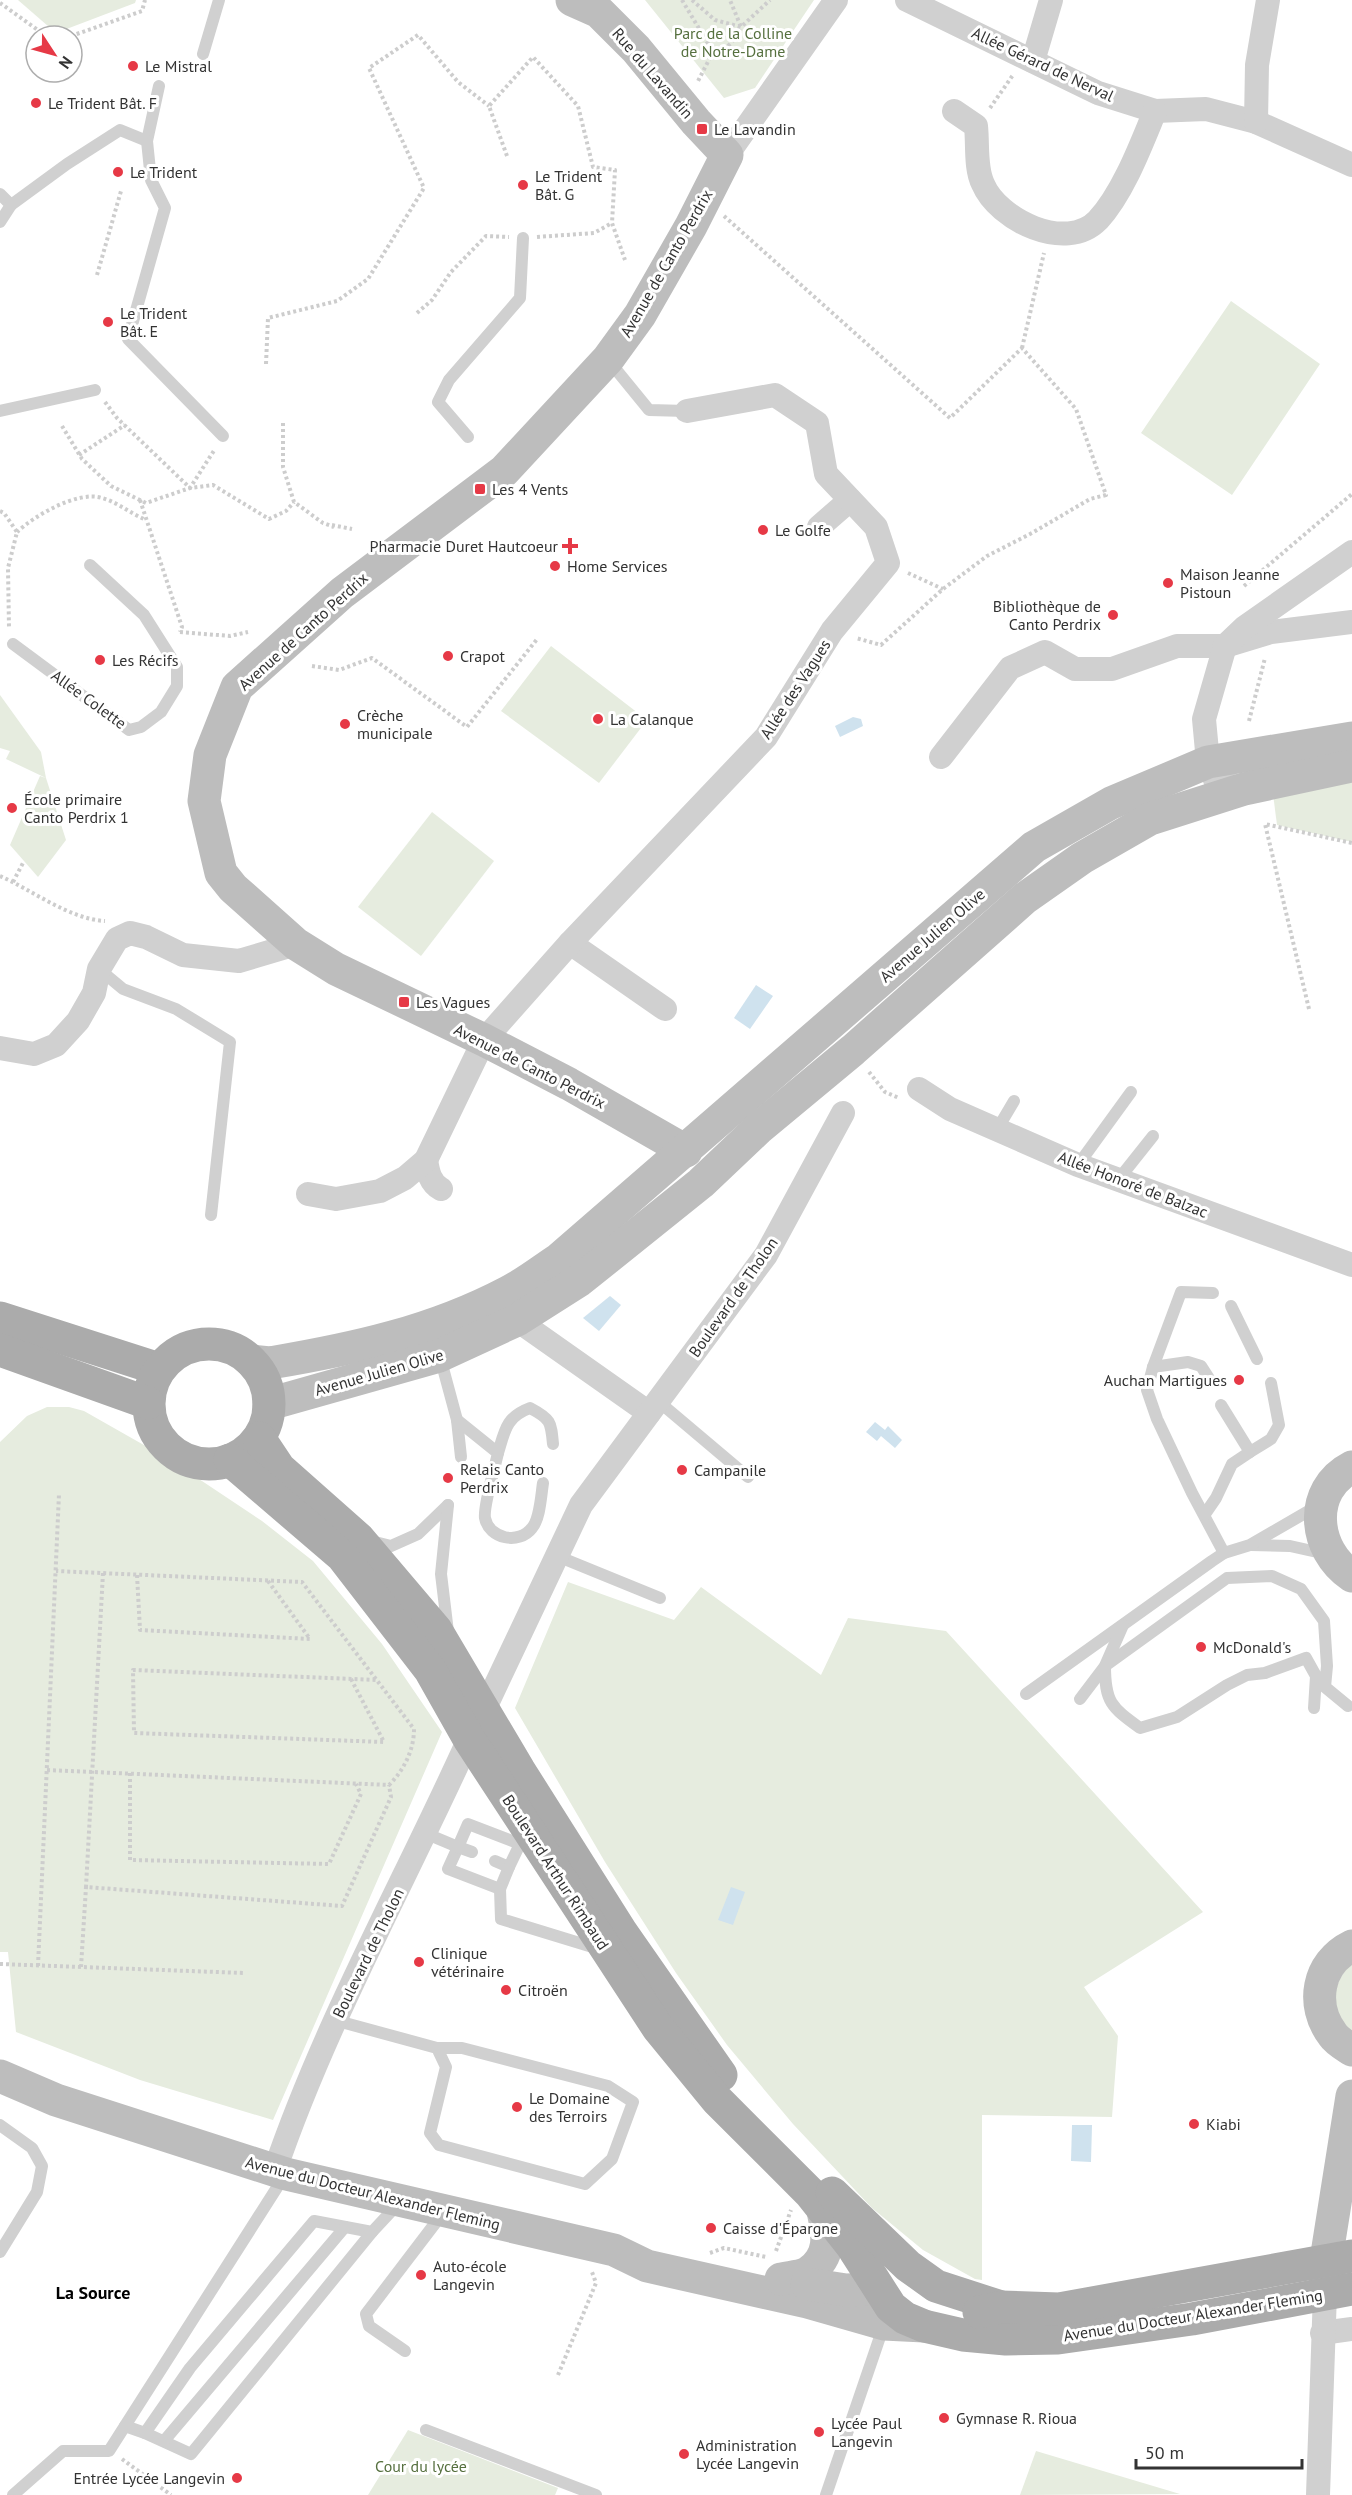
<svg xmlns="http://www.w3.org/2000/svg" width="1352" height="2495" viewBox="0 0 1352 2495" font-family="'PT Sans',sans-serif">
	<rect width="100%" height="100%" fill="#fff"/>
	<g fill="#e6ecdf">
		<path d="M18,0h118l-1,3 -79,30z"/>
		<path d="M645,0h169l-59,88 -31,10z"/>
		<path d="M1231,301l89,63 -88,131 -91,-62z"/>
		<path d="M551,646l96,74 -48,63 -98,-72z"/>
		<path d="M0,695l41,57 5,26 20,62 -28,37 -28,-32 30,-69 6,2 -40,-19 4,-8 -10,-3z"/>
		<path d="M1352,775v67l-75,-17 -4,-31z"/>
		<path d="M432,812l62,49 -73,95 -63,-49z"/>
		<path d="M47,1407h22l15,4 88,50 90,60 51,40 69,83 60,88 -169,388 -133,-40 -124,-48 -8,-80h-8v-510l27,-26z"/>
		<path d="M568,1582l106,38 27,-33 120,88 27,-57 98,13 257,281 -119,75 34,49 -6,81 -130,-2v165l-7,-1 -52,-29 -51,-42 -79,-84 -66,-79 -51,-72 -71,-111 -90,-154z"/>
		<path d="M1352,1963v69c-23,-20 -22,-48 0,-69z"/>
		<path d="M408,2430l150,58 -3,7h-187z"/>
		<path d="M1036,2451l144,43 -160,1z"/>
	</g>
	<g fill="#cfe2ee">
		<path d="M853,717l8,2 2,7 -23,11 -5,-11z"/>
		<path d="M756,985l17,11 -23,33 -16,-11z"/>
		<path d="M610,1296l11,9 -22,26 -16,-13z"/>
		<path d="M875,1422l10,8 3,-4 14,14 -7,8 -14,-12 -4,5 -11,-9z"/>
		<path d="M731,1887l14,5 -12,33 -15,-5z"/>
		<path d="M1072,2125h20l-1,37 -20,-1z"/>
	</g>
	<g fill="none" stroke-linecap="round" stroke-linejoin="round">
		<g stroke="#cdcdcd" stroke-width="4" stroke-dasharray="3 3" stroke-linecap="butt">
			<path d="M682,0l31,52 -16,31"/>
			<path d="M692,0l23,20 26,7 29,-27"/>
			<path d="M0,3l46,33"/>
			<path d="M71,36l71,-25 3,-11"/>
			<path d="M713,52l8,1 11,-11 9,-15 -11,-27"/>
			<path d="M990,108l23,-33"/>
			<path d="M507,156l-18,-50 44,-49 45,49 15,61 22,3 -3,53 13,37"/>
			<path d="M724,216l226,202 72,-70 54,61 30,86 -16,4 -58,34 -45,23 -44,33 -62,56 -25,-7"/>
			<path d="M537,237l57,-4 18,-10"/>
			<path d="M97,275l24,-84"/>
			<path d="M417,313l15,-13 19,-28 35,-36 23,1"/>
			<path d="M1022,348l22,-95"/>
			<path d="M266,364l2,-46 69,-17 31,-22 56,-91 -55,-120 49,-33 40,47 31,24"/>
			<path d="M105,402l12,16 73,70 25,-39"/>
			<path d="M283,423v44l11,35 29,21 11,4"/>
			<path d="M62,426l20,33 29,27 35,17 44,-15 23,-3 56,34 17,-8 8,-9"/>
			<path d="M79,455l46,-30"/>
			<path d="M140,500l42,127 -2,5"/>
			<path d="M0,511l4,2 13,19 -9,36 1,60"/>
			<path d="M332,525l20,4"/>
			<path d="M17,532c17,-16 61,-42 85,-34 15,4 28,15 42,21"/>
			<path d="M908,573l35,16"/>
			<path d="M1244,586l108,-92"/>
			<path d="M180,632l50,4 18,-4"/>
			<path d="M312,666l27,4 33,-12 95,69 71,-89"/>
			<path d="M1249,721l16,-63"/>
			<path d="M0,876c32,14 69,43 105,45"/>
			<path d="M13,882l11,-21"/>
			<path d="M1309,1009l-44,-185 87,19"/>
			<path d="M869,1072l16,20 14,6"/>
			<path d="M103,1573l-17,314 256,19 49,-109 -2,-12"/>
			<path d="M137,1575l3,55 170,9 -42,-58"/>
			<path d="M351,1679l33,63 -250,-9 -1,-63 244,10"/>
			<path d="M47,1770l342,15c15,-15 25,-35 25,-56l-112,-147 -246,-11"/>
			<path d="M130,1773v87l199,4 32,-70 -5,-10"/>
			<path d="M0,1964l244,9"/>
			<path d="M38,1966l21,-472"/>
			<path d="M81,1967l5,-80"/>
			<path d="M776,2251l15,-41"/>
			<path d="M710,2253l14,-5 42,9"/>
			<path d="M558,2375l38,-92 -4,-11"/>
			<path d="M122,2459l49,36"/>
		</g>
		<g stroke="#d0d0d0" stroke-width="12">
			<path d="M203,54l16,-54"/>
			<path d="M159,86l-12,55 4,39 14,28 -37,131 95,97"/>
			<path d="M0,194l11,11 -11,17"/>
			<path d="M11,205l56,-41 53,-34 27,11"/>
			<path d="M609,361l40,49 38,1"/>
			<path d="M0,411l95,-21"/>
			<path d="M468,437l-30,-35 11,-22 71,-82 3,-60"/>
			<path d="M13,644l116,86 12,-3 20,-15 16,-26v-19l-33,-52 -54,-50"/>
			<path d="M99,969l24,20 53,20 54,33 -19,173"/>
			<path d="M998,1128l16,-27"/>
			<path d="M1078,1165l53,-73"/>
			<path d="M1118,1180l35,-44"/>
			<path d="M1231,1306l26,53"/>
			<path d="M440,1357l17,63 4,37"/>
			<path d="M1153,1367l28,-75 32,1"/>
			<path d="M1210,1380l-9,-14 -13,-4 -35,5 -6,23 10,29 35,74 32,60"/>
			<path d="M658,1401l90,76"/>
			<path d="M457,1420l41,33c-3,14 -15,54 -13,65 4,21 34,27 47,10 8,-9 9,-32 11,-45"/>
			<path d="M1250,1452l21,-13 8,-14 -8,-42"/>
			<path d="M498,1453c7,-23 8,-36 32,-45 21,11 21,14 23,36"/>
			<path d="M1205,1514l11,-16 16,-34 18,-12 -29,-47"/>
			<path d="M371,1541l20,5 27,-12 30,-29"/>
			<path d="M1251,1545l39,1 36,8"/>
			<path d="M557,1556l103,42"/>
			<path d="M448,1632l-7,-58 7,-69"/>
			<path d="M1026,1694l186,-133 12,-8 26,-8 69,-40"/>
			<path d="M1080,1699l25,-33 18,-41"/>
			<path d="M1314,1708l2,-32 -10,-18 -41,15 -18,2 -20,10 -50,32 -37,11c-29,-21 -35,-26 -35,-62l122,-88 45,-2 29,13 23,32 3,45 -2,21 23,19"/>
			<path d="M427,1834l31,13 -10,22 52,20 9,-22 -14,-6"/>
			<path d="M472,1852l-14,-5 10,-23 52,20 -11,23"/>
			<path d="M500,1889l1,30 98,30"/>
			<path d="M334,2020l103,28 9,19 -16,66 9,12 146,39 27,-25 21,-57 -25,-16 -146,-38h-25"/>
			<path d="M0,2125l32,23 10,18 -5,26 -37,60"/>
			<path d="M405,2351l-36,-25 -3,-12 77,-101"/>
			<path d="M125,2426l20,7 45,-65 124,-147 58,11 27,-29"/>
			<path d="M426,2430l170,65"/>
			<path d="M145,2433l46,21 181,-222"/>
			<path d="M164,2441l181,-214"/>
			<path d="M13,2495l50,-44h46l176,-276"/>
			<path d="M826,2495l58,-170"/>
		</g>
		<g stroke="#d0d0d0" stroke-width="24">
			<path d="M907,0l191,93 57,18 51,-2 50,13 96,43"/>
			<path d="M1033,61l18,-61"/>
			<path d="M954,111l22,15c2,18 -1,42 7,58 15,36 83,69 115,36 25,-27 43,-75 57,-109"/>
			<path d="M1256,122l1,-57 11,-65"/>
			<path d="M727,155l109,-155"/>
			<path d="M819,527l31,-27"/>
			<path d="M941,757l69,-89 35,-16 30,17h37l65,-23h48l46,-14 81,-10"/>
			<path d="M1244,789l-28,-7 -8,-20 -4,-43 21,-73 20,-19 107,-75"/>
			<path d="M570,943l95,66"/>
			<path d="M0,1048l34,6 22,-9 22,-24 16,-28 5,-24 18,-30 13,-6 16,4 37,18 56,6 57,-17"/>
			<path d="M919,1089l31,20 128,56 274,100"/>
			<path d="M426,1160c2,12 4,23 15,29"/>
			<path d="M308,1194l28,5 44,-8 25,-13 21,-18 58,-120 86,-97 196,-206 66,-106 56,-68 -12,-36 -50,-53 -9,-51 -42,-28 -88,16"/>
			<path d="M517,1320l132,93"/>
			<path d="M484,1710l97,-205 185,-250 77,-142"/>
			<path d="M275,2170c51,-149 129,-287 194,-431"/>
			<path d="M1322,2333l30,-4"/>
			<path d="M1318,2495l7,-202"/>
		</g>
		<g stroke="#bdbdbd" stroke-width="33">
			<path d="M572,0l27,12 37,37 60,73 31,33 -36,71 -51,89 -32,44 -104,112 -162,122 -105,94 -27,68 -6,46 17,72 12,15 63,56 40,25 148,71 85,44 117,67"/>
			<path d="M251,1361l19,2c83,-14 162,-31 238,-71 18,-9 34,-22 51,-33l475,-412 77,-44 97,-41 144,-24"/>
			<path d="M269,1404l170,-48 78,-36 63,-40 121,-97 58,-55 94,-78 172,-152 57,-40 68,-39 94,-30 108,-23"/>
			<path d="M1352,1467c-45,23 -39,83 0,109"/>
			<path d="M1352,1946c-35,17 -42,59 -19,89 4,6 13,11 19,15"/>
			<path d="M0,2076l56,24 230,74 328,76 33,16 160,36 77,22 40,2"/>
			<path d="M781,2279c8,-2 21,-2 28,-7 23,-16 19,-38 14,-61"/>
			<path d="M807,2284l39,6 32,-1"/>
			<path d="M1325,2287l1,-27 26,-164"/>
		</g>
		<g stroke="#ababab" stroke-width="33">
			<path d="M0,1318l159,51"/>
			<circle cx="209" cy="1404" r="60"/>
			<path d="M0,1350l148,53"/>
			<path d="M259,1438l20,30 79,70 78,92 83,140 103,163 99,142"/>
			<path d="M230,1460l112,96 88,114 39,69 189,289 59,72 93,93 42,53 39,61 14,11 19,8 39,9 43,4 52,-1 134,-19 160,-30"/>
			<path d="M832,2193l76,73 28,20 65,21"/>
			<path d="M979,2312l22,-5 58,2 293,-53"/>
		</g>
	</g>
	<g fill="#e63946" stroke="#fff" stroke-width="2">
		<circle cx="133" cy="66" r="6"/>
		<circle cx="36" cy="103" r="6"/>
		<rect x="696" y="123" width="12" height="12" rx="3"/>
		<circle cx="118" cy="172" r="6"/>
		<circle cx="523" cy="185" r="6"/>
		<circle cx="108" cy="322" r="6"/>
		<rect x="474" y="483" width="12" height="12" rx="3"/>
		<circle cx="763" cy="530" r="6"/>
		<path d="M567 537h6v6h6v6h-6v6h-6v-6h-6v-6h6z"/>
		<circle cx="555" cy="566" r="6"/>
		<circle cx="1168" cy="583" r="6"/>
		<circle cx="1113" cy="615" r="6"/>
		<circle cx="448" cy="656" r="6"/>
		<circle cx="100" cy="660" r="6"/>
		<circle cx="598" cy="719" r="6"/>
		<circle cx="345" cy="724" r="6"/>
		<circle cx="12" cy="808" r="6"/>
		<rect x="398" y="996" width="12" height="12" rx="3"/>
		<circle cx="1239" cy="1380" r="6"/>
		<circle cx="682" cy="1470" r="6"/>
		<circle cx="448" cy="1478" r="6"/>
		<circle cx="1201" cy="1647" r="6"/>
		<circle cx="419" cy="1962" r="6"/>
		<circle cx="506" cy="1990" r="6"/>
		<circle cx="517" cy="2107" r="6"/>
		<circle cx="1194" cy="2124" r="6"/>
		<circle cx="711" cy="2228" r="6"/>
		<circle cx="421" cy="2275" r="6"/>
		<circle cx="944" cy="2418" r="6"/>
		<circle cx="819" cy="2432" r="6"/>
		<circle cx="684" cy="2454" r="6"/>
		<circle cx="237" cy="2478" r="6"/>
	</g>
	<g text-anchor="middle" stroke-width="6" stroke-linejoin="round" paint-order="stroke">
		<g font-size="16" fill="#56703f" stroke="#fff">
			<text x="733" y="39">Parc de la Colline<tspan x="733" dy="18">de Notre-Dame</tspan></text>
			<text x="421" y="2472">Cour du lycée</text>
		</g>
		<g font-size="16" fill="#333" stroke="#fff">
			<text transform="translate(1043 64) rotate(25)" y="6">Allée Gérard de Nerval</text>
			<text transform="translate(653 73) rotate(49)" y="6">Rue du Lavandin</text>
			<text transform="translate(666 263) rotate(-60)" y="6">Avenue de Canto Perdrix</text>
			<text transform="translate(303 631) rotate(-42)" y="6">Avenue de Canto Perdrix</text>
			<text transform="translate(795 689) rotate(-57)" y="6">Allée des Vagues</text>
			<text transform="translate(89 699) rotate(36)" y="6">Allée Colette</text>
			<text transform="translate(932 935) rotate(-41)" y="6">Avenue Julien Olive</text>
			<text transform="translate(530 1066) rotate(27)" y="6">Avenue de Canto Perdrix</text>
			<text transform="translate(1133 1184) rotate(21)" y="6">Allée Honoré de Balzac</text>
			<text transform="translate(733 1297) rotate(-55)" y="6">Boulevard de Tholon</text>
			<text transform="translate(379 1372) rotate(-16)" y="6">Avenue Julien Olive</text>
			<text transform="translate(556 1872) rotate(57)" y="6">Boulevard Arthur Rimbaud</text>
			<text transform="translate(368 1953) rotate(-64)" y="6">Boulevard de Tholon</text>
			<text transform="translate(373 2193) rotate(14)" y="6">Avenue du Docteur Alexander Fleming</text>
			<text transform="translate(1193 2315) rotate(-9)" y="6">Avenue du Docteur Alexander Fleming</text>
		</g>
		<g font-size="16" fill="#333" stroke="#fff" text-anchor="start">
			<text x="145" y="72">Le Mistral</text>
			<text x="48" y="109">Le Trident Bât. F</text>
			<text x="714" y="135">Le Lavandin</text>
			<text x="130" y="178">Le Trident</text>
			<text x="535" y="182">Le Trident<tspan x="535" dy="18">Bât. G</tspan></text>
			<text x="120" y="319">Le Trident<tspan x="120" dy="18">Bât. E</tspan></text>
			<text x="492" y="495">Les 4 Vents</text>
			<text x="775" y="536">Le Golfe</text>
			<text x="558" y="552" text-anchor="end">Pharmacie Duret Hautcoeur</text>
			<text x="567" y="572">Home Services</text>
			<text x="1180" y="580">Maison Jeanne<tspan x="1180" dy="18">Pistoun</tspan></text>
			<text x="1101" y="612" text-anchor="end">Bibliothèque de<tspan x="1101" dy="18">Canto Perdrix</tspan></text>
			<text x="460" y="662">Crapot</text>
			<text x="112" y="666">Les Récifs</text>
			<text x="357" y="721">Crèche<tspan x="357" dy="18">municipale</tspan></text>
			<text x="610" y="725">La Calanque</text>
			<text x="24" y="805">École primaire<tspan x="24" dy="18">Canto Perdrix 1</tspan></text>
			<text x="416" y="1008">Les Vagues</text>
			<text x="1227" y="1386" text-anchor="end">Auchan Martigues</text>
			<text x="460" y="1475">Relais Canto<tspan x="460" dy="18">Perdrix</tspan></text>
			<text x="694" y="1476">Campanile</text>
			<text x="1213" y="1653">McDonald's</text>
			<text x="431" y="1959">Clinique<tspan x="431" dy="18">vétérinaire</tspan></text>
			<text x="518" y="1996">Citroën</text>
			<text x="529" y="2104">Le Domaine<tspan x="529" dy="18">des Terroirs</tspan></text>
			<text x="1206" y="2130">Kiabi</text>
			<text x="723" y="2234">Caisse d'Épargne</text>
			<text x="433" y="2272">Auto-école<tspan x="433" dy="18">Langevin</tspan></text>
			<text x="956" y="2424">Gymnase R. Rioua</text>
			<text x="831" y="2429">Lycée Paul<tspan x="831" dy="18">Langevin</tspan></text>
			<text x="696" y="2451">Administration<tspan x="696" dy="18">Lycée Langevin</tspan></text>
			<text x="225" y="2484" text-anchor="end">Entrée Lycée Langevin</text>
		</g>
		<g font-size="18" font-weight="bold" fill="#000" stroke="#fff">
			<text x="93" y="2299">La Source</text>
		</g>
	</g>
	<g transform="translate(54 54) rotate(126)"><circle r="28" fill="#ffffff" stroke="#adadad" stroke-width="1.5"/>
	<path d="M0-4.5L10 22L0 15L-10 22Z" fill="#e63946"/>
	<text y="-9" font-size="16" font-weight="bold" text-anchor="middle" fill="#333333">N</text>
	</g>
	<path d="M1136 2459v9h166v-9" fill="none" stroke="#333333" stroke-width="3"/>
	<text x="1145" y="2459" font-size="18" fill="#333333" stroke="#ffffff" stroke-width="4.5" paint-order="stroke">50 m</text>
</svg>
